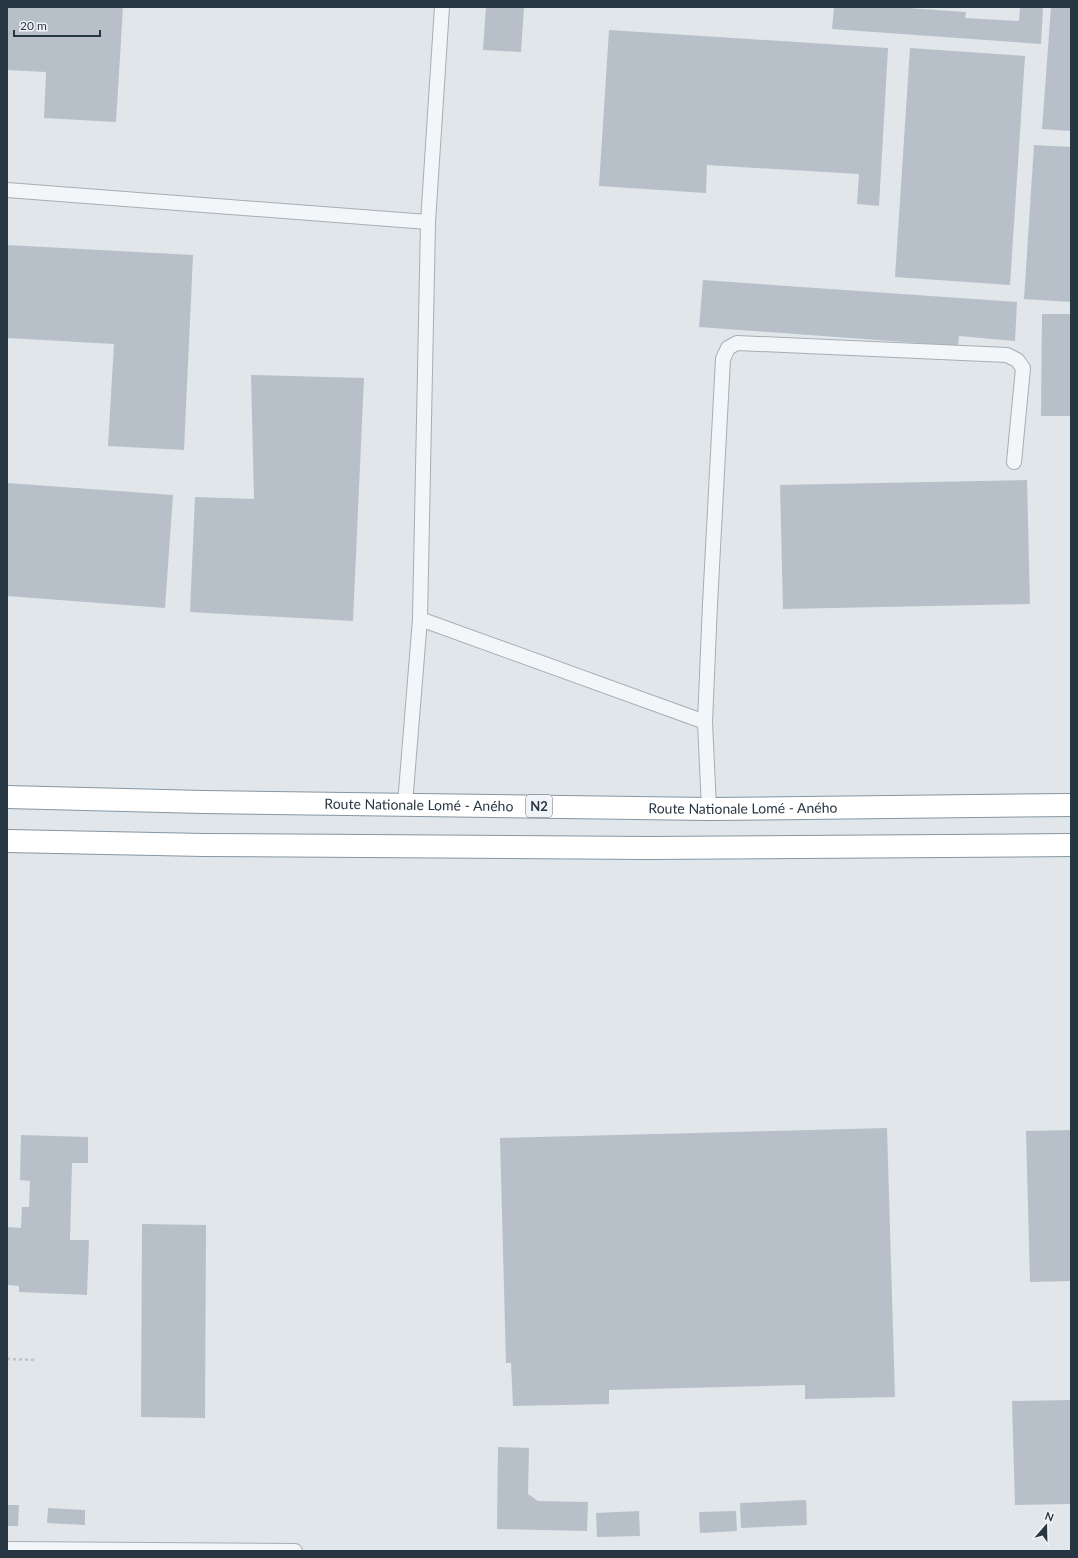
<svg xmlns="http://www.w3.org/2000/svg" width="1078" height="1558" viewBox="0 0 1078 1558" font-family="Lato,sans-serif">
	<rect width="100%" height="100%" fill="#e0e6ea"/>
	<g fill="#b7c0c8">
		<path d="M7,7h116l-7,115 -72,-4 2,-46 -39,-2z"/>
		<path d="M486,7h38l-3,45 -38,-2z"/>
		<path d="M834,7h59l73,5 -1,6 54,3 1,-14h23l-2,37 -209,-15z"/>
		<path d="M1051,7h20v124l-29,-2z"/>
		<path d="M609,30l279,18 -9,158 -22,-2 2,-30 -152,-9 -1,28 -107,-7z"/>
		<path d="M910,48l115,8 -15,229 -115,-8z"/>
		<path d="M1034,145l37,2v155l-47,-3z"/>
		<path d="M7,245l186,10 -9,195 -76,-4 6,-102 -107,-6z"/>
		<path d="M703,280l314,22 -2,39 -56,-5 -1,10 -259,-19z"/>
		<path d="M1042,314h29v102h-30z"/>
		<path d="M251,375l113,3 -11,243 -163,-9 5,-115 59,2z"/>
		<path d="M1027,480l3,124 -247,5 -3,-124z"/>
		<path d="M7,483l166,12 -8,113 -158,-12z"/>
		<path d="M887,1128l8,269 -90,2v-14l-196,5v14l-96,2 -2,-43h-5l-6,-225z"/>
		<path d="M1071,1130v151l-41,1 -4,-151z"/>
		<path d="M21,1135l67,2v26h-16l-2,77h19l-2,55 -68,-3v-6l-12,-1v-58l14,1 1,-21h7l1,-26 -10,-1z"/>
		<path d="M142,1224l64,1 -1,193 -64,-1z"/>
		<path d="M1071,1400v104l-56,1 -3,-104z"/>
		<path d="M498,1447l31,1 -1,46 10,7 50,1 -1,29 -90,-2z"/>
		<path d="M806,1500l1,25 -66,3 -1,-25z"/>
		<path d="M7,1505h12l-1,21h-11z"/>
		<path d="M48,1508l37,2v15l-38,-2z"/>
		<path d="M639,1511l1,25 -43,1 -1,-24z"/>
		<path d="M736,1511l1,20 -37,2 -1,-21z"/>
	</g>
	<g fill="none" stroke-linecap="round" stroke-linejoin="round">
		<g stroke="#a5aeb5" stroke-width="16">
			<g id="service">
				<path d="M7,190l421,32"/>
				<path d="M420,619l285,103"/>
				<path d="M405,804l15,-185 8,-397 14,-215"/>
				<path d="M709,809l-4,-87 5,-118 13,-245 5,-11 9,-5 270,12 10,5 6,8 -9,94"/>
				<path d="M7,1549l288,2"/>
			</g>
		</g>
		<g stroke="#8696a2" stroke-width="24">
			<g id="trunk">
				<path id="s1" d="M7,797l196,5 506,7 362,-4"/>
				<path d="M7,841l197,4 444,3 423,-3"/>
			</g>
		</g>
		<path stroke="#bec4c9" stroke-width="2.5" stroke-dasharray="3 3" stroke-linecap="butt" d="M7,1359l29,1"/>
		<use href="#service" stroke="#f3f6f8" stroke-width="14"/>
		<use href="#trunk" stroke="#fff" stroke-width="22"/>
	</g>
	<g text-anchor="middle" stroke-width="4" stroke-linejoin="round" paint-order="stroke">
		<rect fill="#f0f4f8" stroke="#636f79" stroke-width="1" x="526" y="795" width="26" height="22" rx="3"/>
		<g font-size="13" font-weight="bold" fill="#273643">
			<text x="539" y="811">N2</text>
		</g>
		<g font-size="14" fill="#273643" stroke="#f0f4f8">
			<text dy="5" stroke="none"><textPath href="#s1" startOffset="412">Route Nationale Lomé - Aného</textPath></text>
			<text dy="5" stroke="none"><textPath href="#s1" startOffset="736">Route Nationale Lomé - Aného</textPath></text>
		</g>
	</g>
	<rect width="1078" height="1558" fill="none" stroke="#273643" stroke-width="16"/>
	<g transform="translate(1046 1526) rotate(20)" stroke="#f0f4f8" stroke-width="3" paint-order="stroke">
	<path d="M0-3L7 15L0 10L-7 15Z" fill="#273643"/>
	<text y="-6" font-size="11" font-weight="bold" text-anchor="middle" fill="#273643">N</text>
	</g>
	<path d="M14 30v6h86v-6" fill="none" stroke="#273643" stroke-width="2"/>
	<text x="20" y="30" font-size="12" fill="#273643" stroke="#f0f4f8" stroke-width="3" paint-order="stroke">20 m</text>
</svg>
